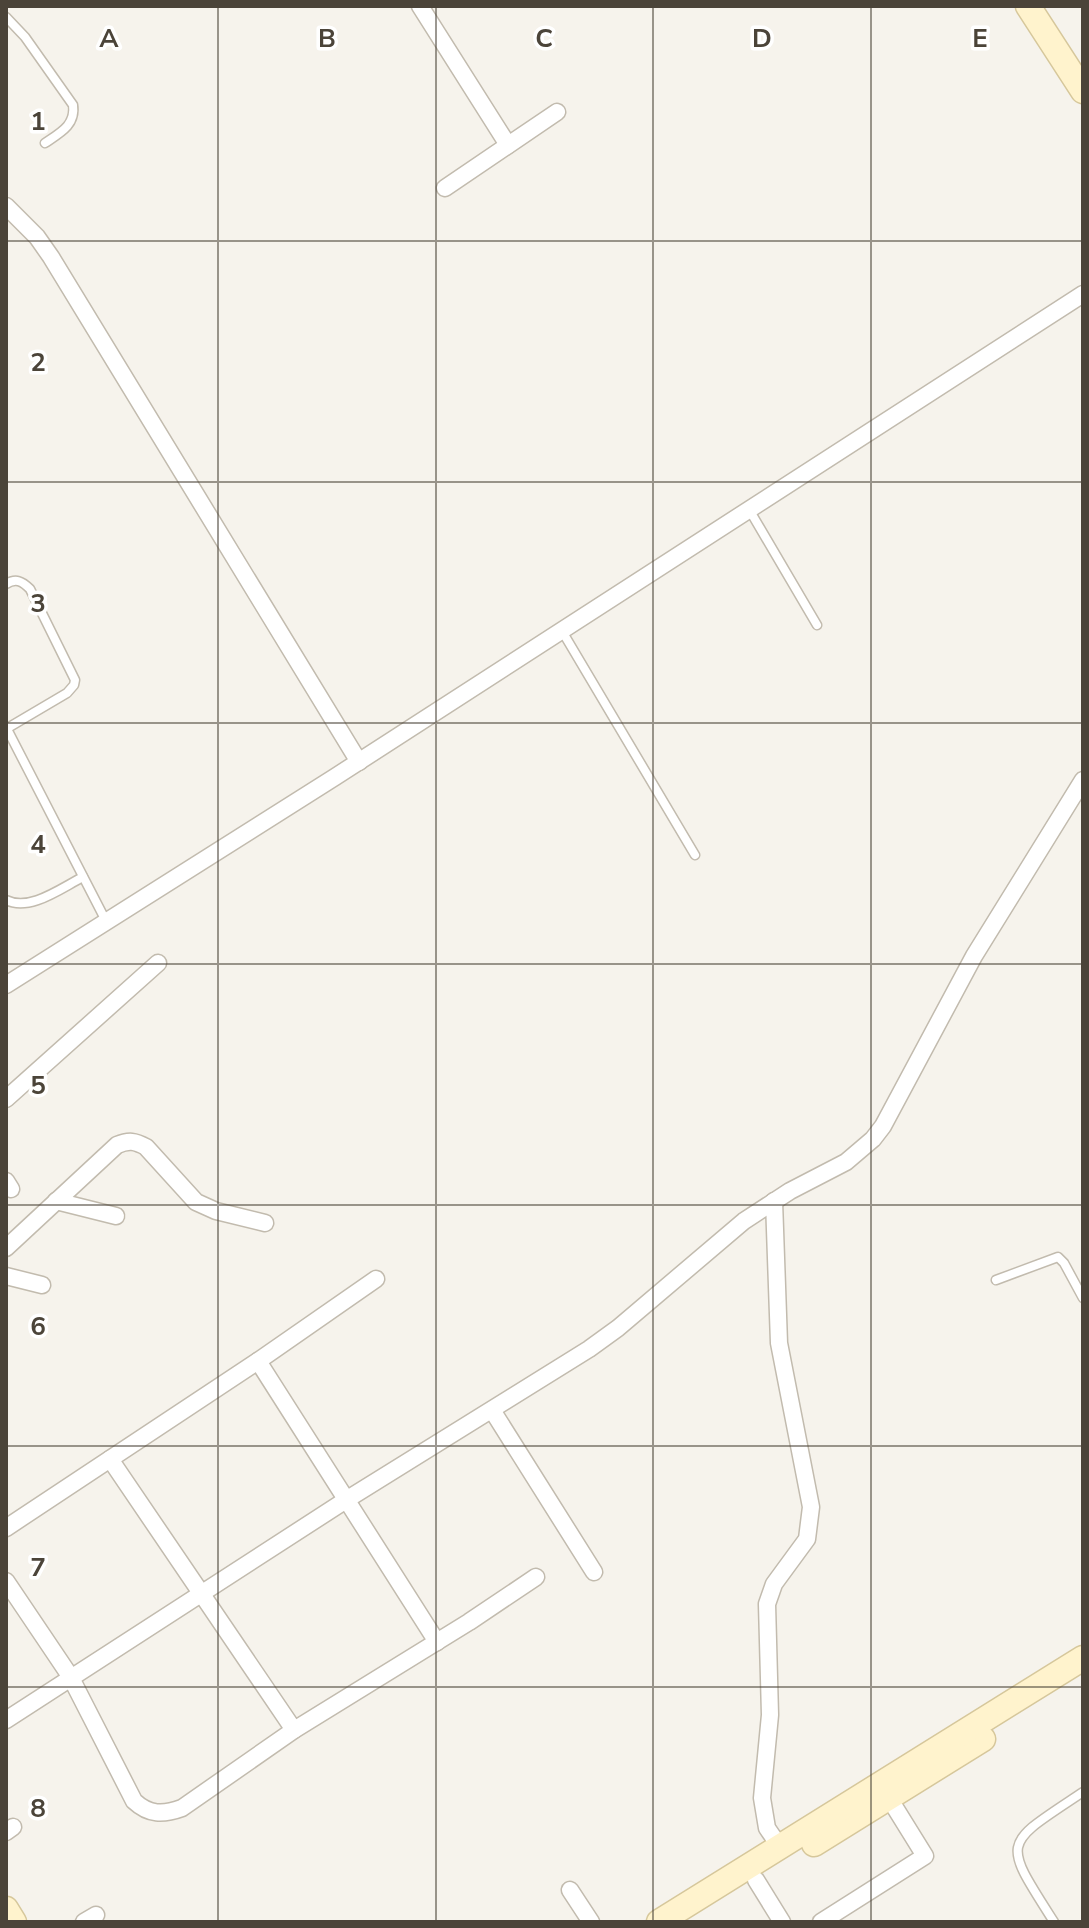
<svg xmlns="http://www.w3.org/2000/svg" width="1089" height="1928" viewBox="0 0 1089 1928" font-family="'Nunito Sans',sans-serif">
	<rect width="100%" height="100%" fill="#f6f3ec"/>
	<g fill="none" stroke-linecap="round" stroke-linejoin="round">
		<g stroke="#c2bbae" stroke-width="11">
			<g id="lane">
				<path d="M6,17l19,20 48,68c3,20 -13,28 -28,38"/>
				<path d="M750,511l67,114"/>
				<path d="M6,584c10,-6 16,-3 24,5l45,91 -1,5 -7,8 -61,36"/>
				<path d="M562,631l133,224"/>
				<path d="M6,727l100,194"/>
				<path d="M6,900c24,12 55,-12 77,-23"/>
				<path d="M996,1280l62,-23 6,6 19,35"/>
				<path d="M1054,1922c-53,-83 -52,-76 29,-130"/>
			</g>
		</g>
		<g stroke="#c2bbae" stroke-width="19">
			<g id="street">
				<path d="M420,6l88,139"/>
				<path d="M445,188l112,-76"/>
				<path d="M6,206l31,31 14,20 308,505"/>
				<path d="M6,985l329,-208 748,-483"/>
				<path d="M6,1099l152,-136"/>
				<path d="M6,1181l5,8"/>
				<path d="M56,1201l60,15"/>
				<path d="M774,1201l5,142 32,164 -4,32 -33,45 -7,20 3,111 -8,83 5,30 13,19"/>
				<path d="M6,1248l111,-103c12,-5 18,-4 29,2l50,55 20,9 49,12"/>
				<path d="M6,1276l36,9"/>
				<path d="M258,1361l179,281"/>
				<path d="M492,1410l102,162"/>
				<path d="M110,1459l184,271"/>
				<path d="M6,1528l252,-167 118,-82"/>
				<path d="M6,1581l64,95 64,125c15,14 29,14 48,7l112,-78 175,-108 67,-45"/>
				<path d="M6,1720l340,-220 243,-151 29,-21 126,-107 46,-30 56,-29 27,-23 10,-13 91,-170 109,-176"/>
				<path d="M6,1832l7,-5"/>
				<path d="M756,1880l26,42"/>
				<path d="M570,1890l21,32"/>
				<path d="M84,1922l12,-7"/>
				<path d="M821,1922l104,-66 -36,-58"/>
			</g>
		</g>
		<g stroke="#d6c79b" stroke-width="27">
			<g id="secondary">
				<path d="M1028,6l55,85"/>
				<path d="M814,1844l169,-105"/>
				<path d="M6,1909l8,13"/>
				<path d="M659,1922l424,-264"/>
			</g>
		</g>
		<use href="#lane" stroke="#fff" stroke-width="8"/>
		<use href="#street" stroke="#fff" stroke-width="16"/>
		<use href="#secondary" stroke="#fff3cd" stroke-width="24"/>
	</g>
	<path fill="none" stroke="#4b4439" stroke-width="2" stroke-opacity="0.55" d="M218,6v1916M436,6v1916M653,6v1916M871,6v1916M6,241h1077M6,482h1077M6,723h1077M6,964h1077M6,1205h1077M6,1446h1077M6,1687h1077"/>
	<g font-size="26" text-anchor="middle" font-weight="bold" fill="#4b4439" stroke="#fff" stroke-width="7" stroke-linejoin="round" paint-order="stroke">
		<text x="109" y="47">A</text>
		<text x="327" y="47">B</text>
		<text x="544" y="47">C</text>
		<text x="762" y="47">D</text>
		<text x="980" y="47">E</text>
		<text x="38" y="130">1</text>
		<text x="38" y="371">2</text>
		<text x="38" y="612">3</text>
		<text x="38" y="853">4</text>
		<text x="38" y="1094">5</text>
		<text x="38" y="1335">6</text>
		<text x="38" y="1576">7</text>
		<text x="38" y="1817">8</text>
	</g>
	<rect width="1089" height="1928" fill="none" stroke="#4b4439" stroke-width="16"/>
</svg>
